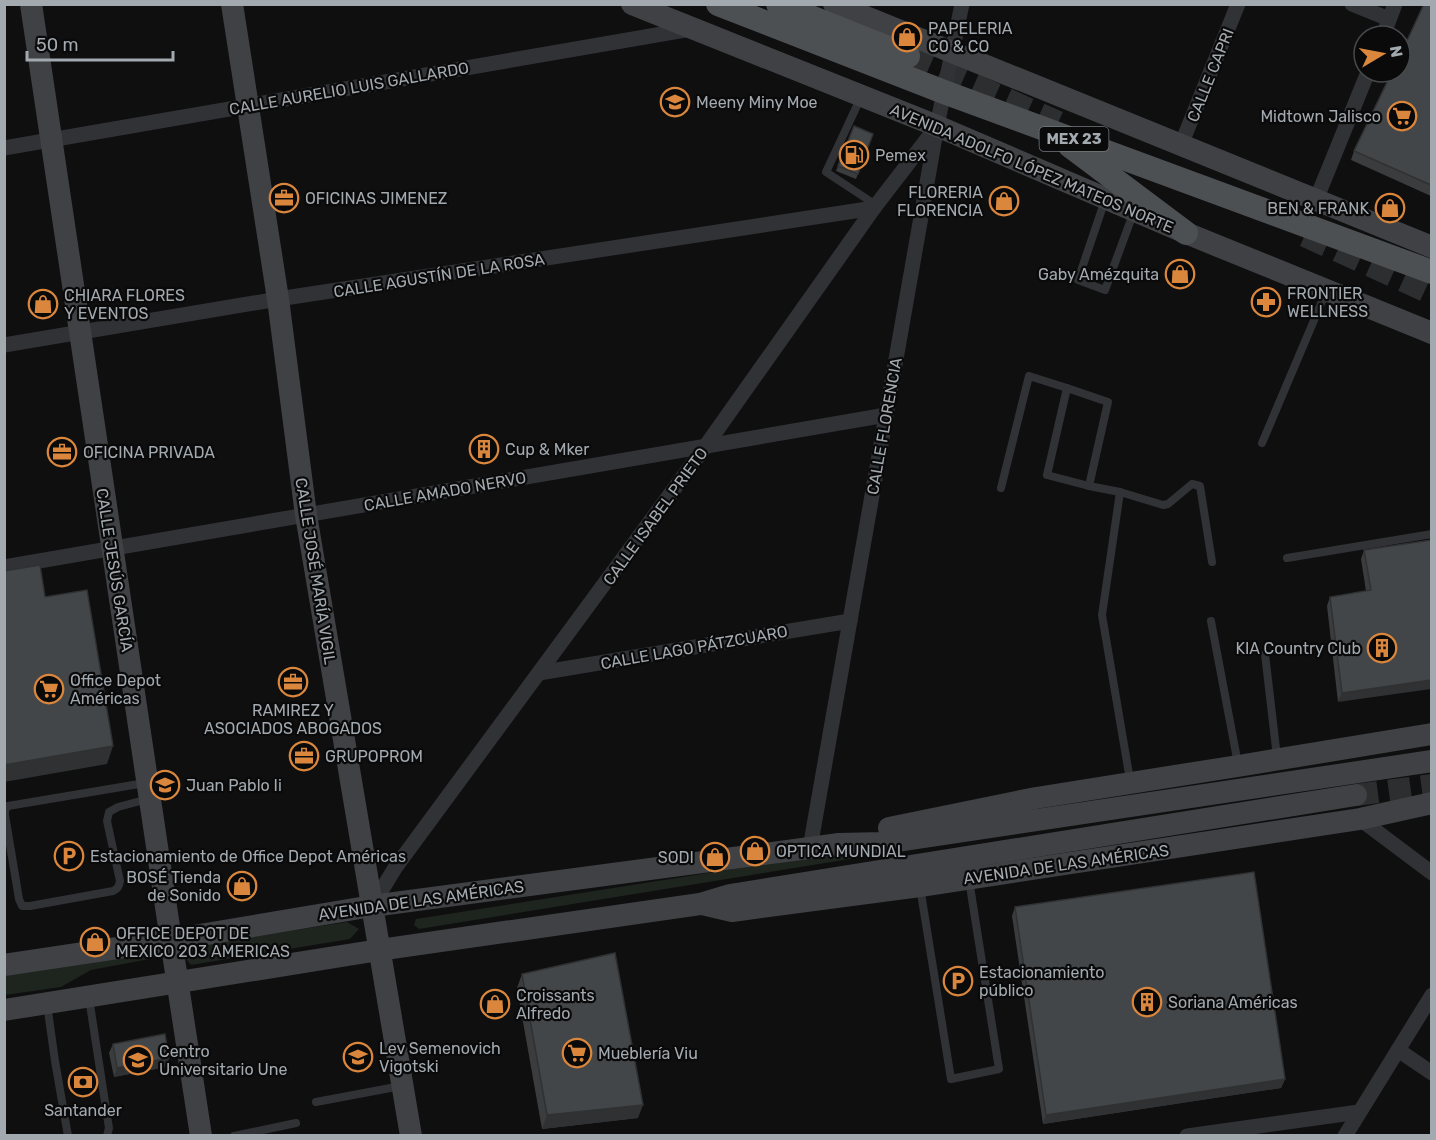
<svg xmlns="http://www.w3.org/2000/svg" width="1436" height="1140" viewBox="0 0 1436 1140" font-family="Rubik,sans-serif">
	<rect width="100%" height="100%" fill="#0f0f10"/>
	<g fill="#1e241e">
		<path d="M861,849l3,4 -2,4 -443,72 -5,-4 2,-6z"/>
		<path d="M347,922l12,7 -9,10 -159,26 -7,-8 4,-10z"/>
		<path d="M151,953l4,5 -64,12 -30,17 -56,8v-20z"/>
	</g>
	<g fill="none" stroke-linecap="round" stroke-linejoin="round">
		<path stroke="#2c2e30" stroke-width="22" stroke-dasharray="22 11" stroke-linecap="butt" d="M1356,795l76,-10"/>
		<g stroke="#2c2e30" stroke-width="24" stroke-dasharray="24 12" stroke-linecap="butt">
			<path d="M908,56l150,67"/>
			<path d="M1305,235l127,58"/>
		</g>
		<g stroke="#313235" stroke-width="8">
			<path d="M861,97l-35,75 50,33"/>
			<path d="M1105,200l-27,80 27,10 28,-76"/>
			<path d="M1067,388l41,14 -19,84"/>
			<path d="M1262,443l64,-151"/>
			<path d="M1001,488l28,-112 38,12 -20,87 42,11 31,6"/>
			<path d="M1287,558l145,-24"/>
			<path d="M1211,621l27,143"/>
			<path d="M1265,654l12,103"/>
			<path d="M1130,780l-28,-165 18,-123 43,13 5,-1 24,-20 8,2 12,76"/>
			<path d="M145,783l-137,23 -3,4v5l14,84 3,7h8l83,-15c5,-2 6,-5 7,-10l-13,-60 2,-9 9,-5 30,-8"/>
			<path d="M920,887l31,192 48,-10 -30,-189"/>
			<path d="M89,998l20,130 -2,8"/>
			<path d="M47,1004l8,57 13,75"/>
			<path d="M316,1102l85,-16"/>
			<path d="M234,1136l62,-13"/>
		</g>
		<g stroke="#313235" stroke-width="15">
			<path d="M1352,4l37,15"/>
			<path d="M1383,36l12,-32"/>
			<path d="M1181,145l57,-141"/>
			<path d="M4,148l687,-119"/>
			<path d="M1316,200l52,-128"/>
			<path d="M4,345l274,-46 596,-91"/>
			<path d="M4,567l882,-152"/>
			<path d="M539,673l311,-52"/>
			<path d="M1360,819l72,54"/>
			<path d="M810,848l127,-722 25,-122"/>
			<path d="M372,906l23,-38 310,-421 169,-239 63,-82"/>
			<path d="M1398,1050l34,23"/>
			<path d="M1187,1136l172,-24"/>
			<path d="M1345,1136l87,-141"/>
		</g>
		<g stroke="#3f4144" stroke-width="22">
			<path d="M31,4l140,936 30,196"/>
			<path d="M232,4l46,295 28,216 105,621"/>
			<path d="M632,4l305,122 249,107 246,100"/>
			<path d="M834,4l598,243"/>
			<path d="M889,828l147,-30 202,-32 194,-32"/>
			<path d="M702,904l30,7 188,-25 440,-67 72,-16"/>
			<path d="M4,965l167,-25 201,-34 467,-62 44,-1 549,-82"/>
			<path d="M4,1010l375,-60 321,-46 30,-9 626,-100"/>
		</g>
		<g stroke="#4d5053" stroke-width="24">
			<path d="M718,4l226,88 488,180"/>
			<path d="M778,4l130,52"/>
			<path d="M1070,146l116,87"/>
		</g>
	</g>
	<g fill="#3a3c3e">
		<path d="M1431,4v192l-80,-36 3,-9z"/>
		<path d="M854,126l19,8 -17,45 -20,-8z"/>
		<path d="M1431,540l-93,162 -11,-96 3,-9 36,-6 -5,-32 3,-9z"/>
		<path d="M1015,907l270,172 -4,9 -238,36 -31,-208z"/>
		<path d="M522,974l116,144 -96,11 -25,-141z"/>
		<path d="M113,1044l56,14 -3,9 -52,10 -5,-24z"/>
	</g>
	<g fill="#2f3132">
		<path d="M1431,680v9l-93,13 4,-9z"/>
		<path d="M113,746l-6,18 -103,18v-17z"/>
		<path d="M169,1058l-3,9 -52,10 3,-9z"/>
		<path d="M1285,1079l-4,9 -238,36 3,-9z"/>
		<path d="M643,1105l-5,13 -96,11 5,-14z"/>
	</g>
	<g fill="#434648" stroke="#2f3132" stroke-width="1.5">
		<path d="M1424,4h7v181l-77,-34 38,-79h8v-16z"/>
		<path d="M854,126l19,8 -15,40 -20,-8z"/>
		<path d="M1431,540v140l-89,13 -12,-96 41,-7 -7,-40z"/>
		<path d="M40,565l5,32 42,-7 26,156 -109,19v-194z"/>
		<path d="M1254,872l31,207 -239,36 -31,-208z"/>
		<path d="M615,953l28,152 -96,10 -25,-141z"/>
		<path d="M165,1034l4,24 -52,10 -4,-24z"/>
	</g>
	<defs>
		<g id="shop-ring" transform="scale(1.5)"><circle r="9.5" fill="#0a0a0b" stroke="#da873d" stroke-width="1.5"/><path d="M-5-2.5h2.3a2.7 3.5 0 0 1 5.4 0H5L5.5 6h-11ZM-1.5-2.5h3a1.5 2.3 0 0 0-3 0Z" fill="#da873d"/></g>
		<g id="school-ring" transform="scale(1.5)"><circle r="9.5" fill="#0a0a0b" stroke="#da873d" stroke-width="1.5"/><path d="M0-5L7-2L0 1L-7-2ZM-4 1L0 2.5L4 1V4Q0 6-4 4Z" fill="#da873d"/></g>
		<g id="supermarket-ring" transform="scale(1.5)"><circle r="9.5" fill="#0a0a0b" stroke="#da873d" stroke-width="1.5"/><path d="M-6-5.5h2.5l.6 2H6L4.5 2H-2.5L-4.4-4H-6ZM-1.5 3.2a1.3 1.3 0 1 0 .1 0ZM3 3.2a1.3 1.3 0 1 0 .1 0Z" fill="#da873d"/></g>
		<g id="fuel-ring" transform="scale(1.5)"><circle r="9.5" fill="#0a0a0b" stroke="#da873d" stroke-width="1.5"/><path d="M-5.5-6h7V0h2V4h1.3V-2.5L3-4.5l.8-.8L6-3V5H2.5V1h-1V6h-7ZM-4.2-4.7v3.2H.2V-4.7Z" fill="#da873d"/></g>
		<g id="office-ring" transform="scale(1.5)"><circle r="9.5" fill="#0a0a0b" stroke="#da873d" stroke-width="1.5"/><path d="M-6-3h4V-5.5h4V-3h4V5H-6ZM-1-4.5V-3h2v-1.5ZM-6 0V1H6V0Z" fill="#da873d"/></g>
		<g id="pharmacy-ring" transform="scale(1.5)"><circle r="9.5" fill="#0a0a0b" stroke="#da873d" stroke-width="1.5"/><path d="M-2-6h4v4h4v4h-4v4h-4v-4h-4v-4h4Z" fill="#da873d"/></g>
		<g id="building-ring" transform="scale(1.5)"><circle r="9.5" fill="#0a0a0b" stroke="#da873d" stroke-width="1.5"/><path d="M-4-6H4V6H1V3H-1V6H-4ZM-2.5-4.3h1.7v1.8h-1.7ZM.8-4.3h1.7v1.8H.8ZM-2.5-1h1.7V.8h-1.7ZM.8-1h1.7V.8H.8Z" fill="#da873d"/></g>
		<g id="parking-ring" transform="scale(1.5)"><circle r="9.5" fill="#0a0a0b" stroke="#da873d" stroke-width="1.5"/><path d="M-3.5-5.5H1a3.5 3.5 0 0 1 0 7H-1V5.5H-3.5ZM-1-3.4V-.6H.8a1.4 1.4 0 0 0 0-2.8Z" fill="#da873d"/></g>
		<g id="university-ring" transform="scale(1.5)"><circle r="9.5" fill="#0a0a0b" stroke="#da873d" stroke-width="1.5"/><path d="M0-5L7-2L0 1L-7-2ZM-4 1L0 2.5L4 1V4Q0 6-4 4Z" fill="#da873d"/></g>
		<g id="bank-ring" transform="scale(1.5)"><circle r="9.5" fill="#0a0a0b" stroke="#da873d" stroke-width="1.5"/><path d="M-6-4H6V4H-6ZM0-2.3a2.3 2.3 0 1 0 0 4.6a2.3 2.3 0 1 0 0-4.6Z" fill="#da873d"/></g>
	</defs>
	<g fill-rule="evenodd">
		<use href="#shop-ring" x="907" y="37"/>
		<use href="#school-ring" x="675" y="102"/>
		<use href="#supermarket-ring" x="1402" y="116"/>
		<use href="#fuel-ring" x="854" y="155"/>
		<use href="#office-ring" x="284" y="198"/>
		<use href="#shop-ring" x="1004" y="201"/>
		<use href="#shop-ring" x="1390" y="208"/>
		<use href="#shop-ring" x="1180" y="274"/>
		<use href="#pharmacy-ring" x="1266" y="302"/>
		<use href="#shop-ring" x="43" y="304"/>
		<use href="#building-ring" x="484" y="449"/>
		<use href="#office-ring" x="62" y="452"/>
		<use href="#building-ring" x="1382" y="648"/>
		<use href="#office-ring" x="293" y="682"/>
		<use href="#supermarket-ring" x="49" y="689"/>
		<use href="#office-ring" x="304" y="756"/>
		<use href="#school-ring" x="165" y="785"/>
		<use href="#shop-ring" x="755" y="851"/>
		<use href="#parking-ring" x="69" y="856"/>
		<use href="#shop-ring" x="715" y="857"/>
		<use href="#shop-ring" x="242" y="886"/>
		<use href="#shop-ring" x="95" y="942"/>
		<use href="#parking-ring" x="958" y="981"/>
		<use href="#building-ring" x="1147" y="1002"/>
		<use href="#shop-ring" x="495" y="1004"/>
		<use href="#supermarket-ring" x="577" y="1053"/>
		<use href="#school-ring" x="358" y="1057"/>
		<use href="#university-ring" x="138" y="1060"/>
		<use href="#bank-ring" x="83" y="1082"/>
	</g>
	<g text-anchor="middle" stroke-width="4.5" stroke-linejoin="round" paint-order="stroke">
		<rect fill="#0a0a0b" stroke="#74797e" stroke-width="1.5" x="1039.5" y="127" width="69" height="24" rx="4.5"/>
		<g font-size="15" font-weight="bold" fill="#a2a9af">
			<text x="1074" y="144">MEX 23</text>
		</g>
		<g font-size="16" fill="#a2a9af" stroke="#0a0a0b" text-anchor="start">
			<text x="928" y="34">PAPELERIA<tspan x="928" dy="18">C0 &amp; CO</tspan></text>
			<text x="696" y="108">Meeny Miny Moe</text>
			<text x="1381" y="122" text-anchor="end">Midtown Jalisco</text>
			<text x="875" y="161">Pemex</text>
			<text x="983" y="198" text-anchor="end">FLORERIA<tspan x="983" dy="18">FLORENCIA</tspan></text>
			<text x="305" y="204">OFICINAS JIMENEZ</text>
			<text x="1369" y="214" text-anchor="end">BEN &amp; FRANK</text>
			<text x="1159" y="280" text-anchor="end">Gaby Amézquita</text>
			<text x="1287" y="299">FRONTIER<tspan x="1287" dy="18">WELLNESS</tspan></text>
			<text x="64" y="301">CHIARA FLORES<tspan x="64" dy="18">Y EVENTOS</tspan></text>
			<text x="505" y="455">Cup &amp; Mker</text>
			<text x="83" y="458">OFICINA PRIVADA</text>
			<text x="1361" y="654" text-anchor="end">KIA Country Club</text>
			<text x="70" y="686">Office Depot<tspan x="70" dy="18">Américas</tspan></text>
			<text x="293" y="716" text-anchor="middle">RAMIREZ Y<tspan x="293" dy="18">ASOCIADOS ABOGADOS</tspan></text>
			<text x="325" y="762">GRUPOPROM</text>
			<text x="186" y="791">Juan Pablo Ii</text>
			<text x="776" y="857">OPTICA MUNDIAL</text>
			<text x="90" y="862">Estacionamiento de Office Depot Américas</text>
			<text x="694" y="863" text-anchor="end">SODI</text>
			<text x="221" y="883" text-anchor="end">BOSÉ Tienda<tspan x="221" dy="18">de Sonido</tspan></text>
			<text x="116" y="939">OFFICE DEPOT DE<tspan x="116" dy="18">MEXICO 203 AMERICAS</tspan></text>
			<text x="979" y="978">Estacionamiento<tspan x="979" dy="18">público</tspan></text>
			<text x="516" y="1001">Croissants<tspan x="516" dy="18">Alfredo</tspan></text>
			<text x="1168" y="1008">Soriana Américas</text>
			<text x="379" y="1054">Lev Semenovich<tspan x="379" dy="18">Vigotski</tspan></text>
			<text x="159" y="1057">Centro<tspan x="159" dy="18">Universitario Une</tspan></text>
			<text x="598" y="1059">Mueblería Viu</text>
			<text x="83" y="1116" text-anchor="middle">Santander</text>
		</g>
		<g font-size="16" fill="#a2a9af" stroke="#0a0a0b">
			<text transform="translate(1210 75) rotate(-68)" y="6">CALLE CAPRI</text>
			<text transform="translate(349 88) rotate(-10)" y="6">CALLE AURELIO LUIS GALLARDO</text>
			<text transform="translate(1032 168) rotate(23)" y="6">AVENIDA ADOLFO LÓPEZ MATEOS NORTE</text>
			<text transform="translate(439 275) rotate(-9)" y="6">CALLE AGUSTÍN DE LA ROSA</text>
			<text transform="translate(884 426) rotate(-80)" y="6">CALLE FLORENCIA</text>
			<text transform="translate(445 491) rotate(-10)" y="6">CALLE AMADO NERVO</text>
			<text transform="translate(655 516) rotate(-54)" y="6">CALLE ISABEL PRIETO</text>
			<text transform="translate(115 570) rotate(81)" y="6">CALLE JESÚS GARCÍA</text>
			<text transform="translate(316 571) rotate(81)" y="6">CALLE JOSÉ MARÍA VIGIL</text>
			<text transform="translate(694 647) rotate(-10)" y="6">CALLE LAGO PÁTZCUARO</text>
			<text transform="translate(1066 864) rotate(-8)" y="6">AVENIDA DE LAS AMÉRICAS</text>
			<text transform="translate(421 900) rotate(-8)" y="6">AVENIDA DE LAS AMÉRICAS</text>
		</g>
	</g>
	<rect width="1436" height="1140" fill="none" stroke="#a2a9af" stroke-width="12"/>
	<g transform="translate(1382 54) rotate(80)"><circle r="28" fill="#0a0a0b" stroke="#474a4d" stroke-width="1.5"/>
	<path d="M0-4.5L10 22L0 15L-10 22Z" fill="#da873d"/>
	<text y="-9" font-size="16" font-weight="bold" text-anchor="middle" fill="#a2a9af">N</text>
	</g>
	<path d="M27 51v9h146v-9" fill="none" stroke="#a2a9af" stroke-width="3"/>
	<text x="36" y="51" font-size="18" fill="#a2a9af" stroke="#0a0a0b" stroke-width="4.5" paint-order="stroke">50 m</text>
</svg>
